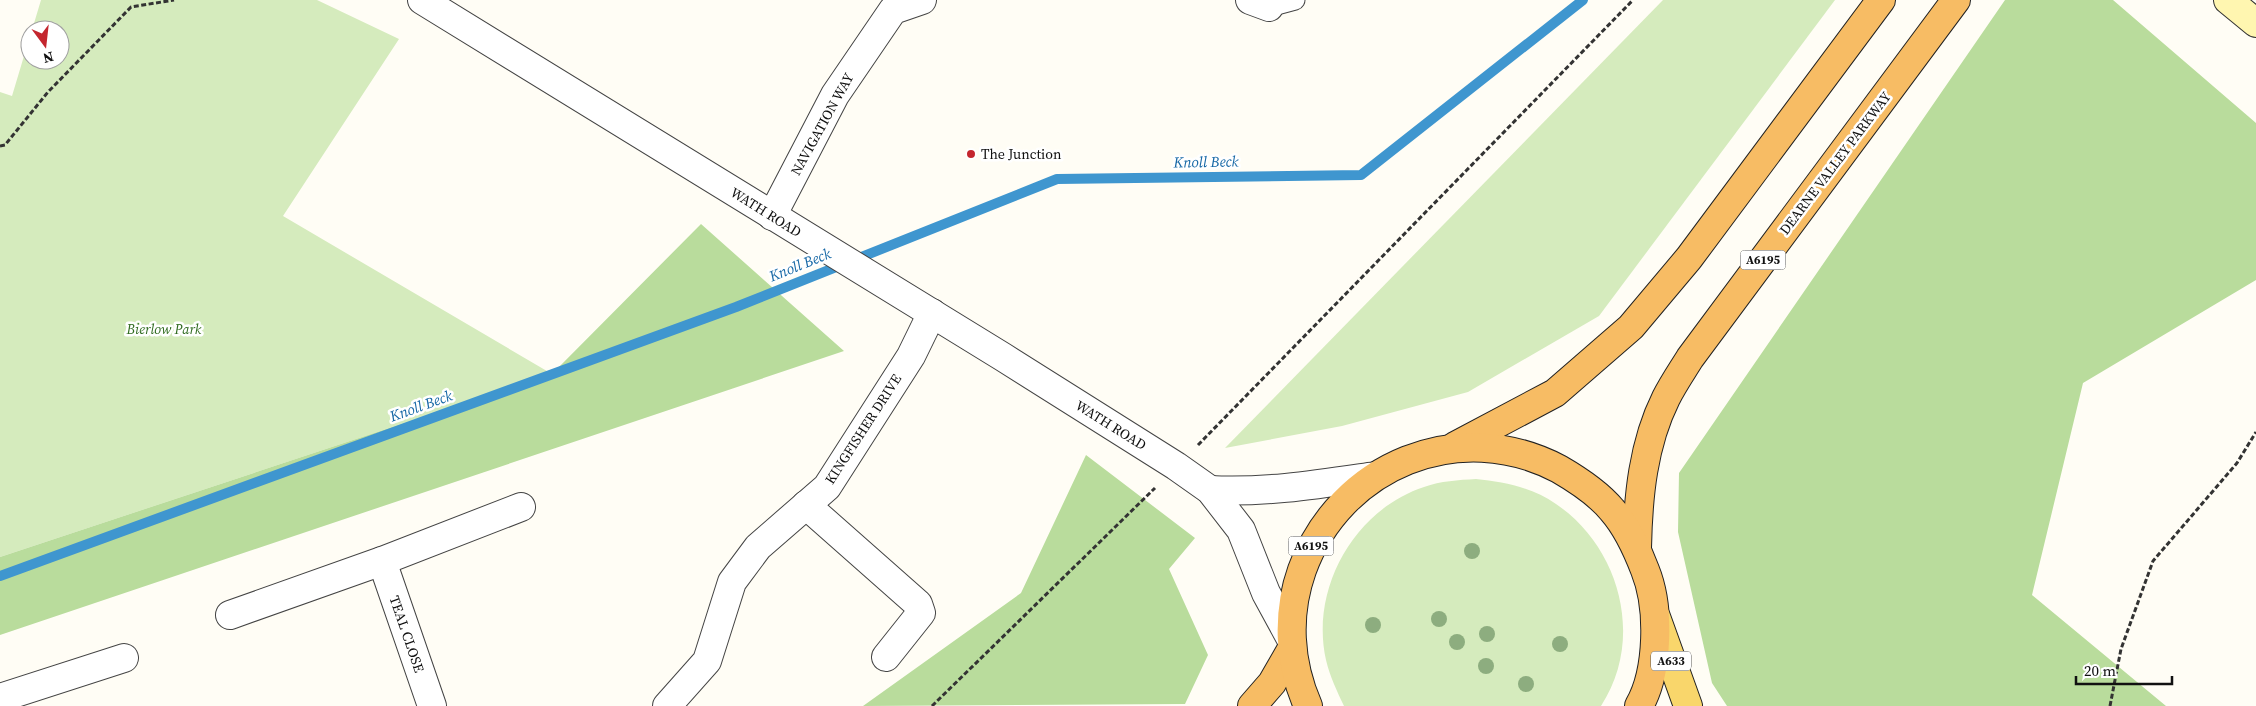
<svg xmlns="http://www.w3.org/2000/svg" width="2256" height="706" viewBox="0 0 2256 706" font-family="'Source Serif 4',serif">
	<rect width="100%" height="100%" fill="#fffdf5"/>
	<g fill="#d5ebbd">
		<path d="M41,0h276l82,39 -116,177 269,158 -552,183v-465l12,4 18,-60v24h30v-30h-28z"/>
		<path d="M1663,0h172l-236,316 -131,76 -126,34 -117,22z"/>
		<path d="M1476,479c28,3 56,8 80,25 64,43 89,135 45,202h-257c-7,-15 -14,-29 -18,-46 -16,-71 28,-150 98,-173 17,-6 34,-7 52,-8z"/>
	</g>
	<g fill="#b9dc9c">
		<path d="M2005,0h108l143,123v157l-173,103 -51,212 134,111h-439l-15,-23 -34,-151 1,-59z"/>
		<path d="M701,224l143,127 -844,284v-78l552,-183z"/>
		<path d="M1086,455l109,83 -26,31 39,86 -23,49 -322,2 158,-113z"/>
	</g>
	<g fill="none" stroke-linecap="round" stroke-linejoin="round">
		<path stroke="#3f96cf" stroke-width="10" d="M0,576l736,-269 321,-128 304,-4 222,-175"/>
		<g stroke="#444" stroke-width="21">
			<path id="service" d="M1269,7l26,-7"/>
		</g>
		<g stroke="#444" stroke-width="30">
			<g id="minor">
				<path d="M1250,0l19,7"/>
				<path d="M772,216l63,-121 58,-85 29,-10"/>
				<path d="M806,505l112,99 3,9 -35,44"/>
				<path d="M382,561l50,145"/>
				<path d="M230,615l152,-54 139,-54"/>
				<path d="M0,698l124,-40"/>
				<path d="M667,706l40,-45 25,-79 26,-35 69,-60 84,-131 21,-43"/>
			</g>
		</g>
		<g stroke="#444" stroke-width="30">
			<g id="tertiary">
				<path d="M422,0l581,357 173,109 34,24 31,40 25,63 25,46"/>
				<path d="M1210,490c56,3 110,-6 165,-14"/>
			</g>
		</g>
		<g stroke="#333" stroke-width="30">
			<path id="secondary" d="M2228,0l28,23"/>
		</g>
		<g stroke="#222" stroke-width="30">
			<path id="primary" d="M1656,617l32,89"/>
		</g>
		<g stroke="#222" stroke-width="30">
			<g id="trunk">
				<path d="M1455,446l100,-53 76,-66 58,-69 192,-258"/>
				<path d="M1637,548c1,-51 6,-104 29,-150 7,-14 16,-27 24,-40l266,-358"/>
				<path d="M1252,706l20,-23 19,-33"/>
				<path d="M1308,706c-19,-43 -22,-91 -6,-136 38,-105 157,-154 257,-101 19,11 39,24 53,41 15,17 25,39 33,60 15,37 14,101 -6,136"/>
			</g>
		</g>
		<g stroke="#333" stroke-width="3" stroke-dasharray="5 2.5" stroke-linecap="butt">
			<path d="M0,146l5,-1 43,-53 83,-85 43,-7"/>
			<path d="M1198,445l435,-445"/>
			<path d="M932,706l223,-218"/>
			<path d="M2110,706l11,-57 32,-88 84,-98 19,-31"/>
		</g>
		<use href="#service" stroke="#fff" stroke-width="19"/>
		<use href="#minor" stroke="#fff" stroke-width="28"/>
		<use href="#tertiary" stroke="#fff" stroke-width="28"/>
		<use href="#secondary" stroke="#fff6b0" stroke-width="28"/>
		<use href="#primary" stroke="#f9d66b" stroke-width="28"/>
		<use href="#trunk" stroke="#f7bc64" stroke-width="28"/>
	</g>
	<g fill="#8dad7f">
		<circle cx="1472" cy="551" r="8"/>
		<circle cx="1439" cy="619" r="8"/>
		<circle cx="1373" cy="625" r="8"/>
		<circle cx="1487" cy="634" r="8"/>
		<circle cx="1457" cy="642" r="8"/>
		<circle cx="1560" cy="644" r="8"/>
		<circle cx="1486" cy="666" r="8"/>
		<circle cx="1526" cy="684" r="8"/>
	</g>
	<circle fill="#c4262e" stroke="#fff" stroke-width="2" cx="971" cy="154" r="5"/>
	<g text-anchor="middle" stroke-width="5" stroke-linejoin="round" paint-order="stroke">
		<g fill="#fff" stroke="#585858" stroke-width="1">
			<rect x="1740.5" y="250.5" width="45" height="19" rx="4"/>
			<rect x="1288.5" y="536.5" width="45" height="19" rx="4"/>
			<rect x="1651" y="651.5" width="40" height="19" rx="4"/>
		</g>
		<g font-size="12" font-weight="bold" fill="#111">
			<text x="1763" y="264">A6195</text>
			<text x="1311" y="550">A6195</text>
			<text x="1671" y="665">A633</text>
		</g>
		<g font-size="14" fill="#111" stroke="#fff">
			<text transform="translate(822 124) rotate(-61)" y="5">NAVIGATION WAY</text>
			<text transform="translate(1835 163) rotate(-53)" y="5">DEARNE VALLEY PARKWAY</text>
			<text transform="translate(766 212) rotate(32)" y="5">WATH ROAD</text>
			<text transform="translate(1111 425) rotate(32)" y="5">WATH ROAD</text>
			<text transform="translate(863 429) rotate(-57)" y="5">KINGFISHER DRIVE</text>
			<text transform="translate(407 634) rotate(71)" y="5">TEAL CLOSE</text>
		</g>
		<g font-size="14" fill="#111" stroke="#fff" text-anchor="start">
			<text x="981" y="159">The Junction</text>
		</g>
		<g font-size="14" font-style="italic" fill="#2f6b1f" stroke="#fff">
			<text x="164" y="334">Bierlow Park</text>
		</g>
		<g font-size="15" font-style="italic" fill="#1768a6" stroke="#fff">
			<text transform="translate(1206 162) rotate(-1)" y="5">Knoll Beck</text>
			<text transform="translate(800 265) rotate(-22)" y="5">Knoll Beck</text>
			<text transform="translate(421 406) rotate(-20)" y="5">Knoll Beck</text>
		</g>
	</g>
	<g transform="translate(45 45) rotate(165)"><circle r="24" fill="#ffffff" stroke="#a0a0a0"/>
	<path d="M0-4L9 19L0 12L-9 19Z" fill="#c4262e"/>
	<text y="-8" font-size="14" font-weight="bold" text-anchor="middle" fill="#111111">N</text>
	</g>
	<path d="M2076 676v8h96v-8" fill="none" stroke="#111111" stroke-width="2.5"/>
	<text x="2084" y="676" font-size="15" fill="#111111" stroke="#ffffff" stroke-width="4" paint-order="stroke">20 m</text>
</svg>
